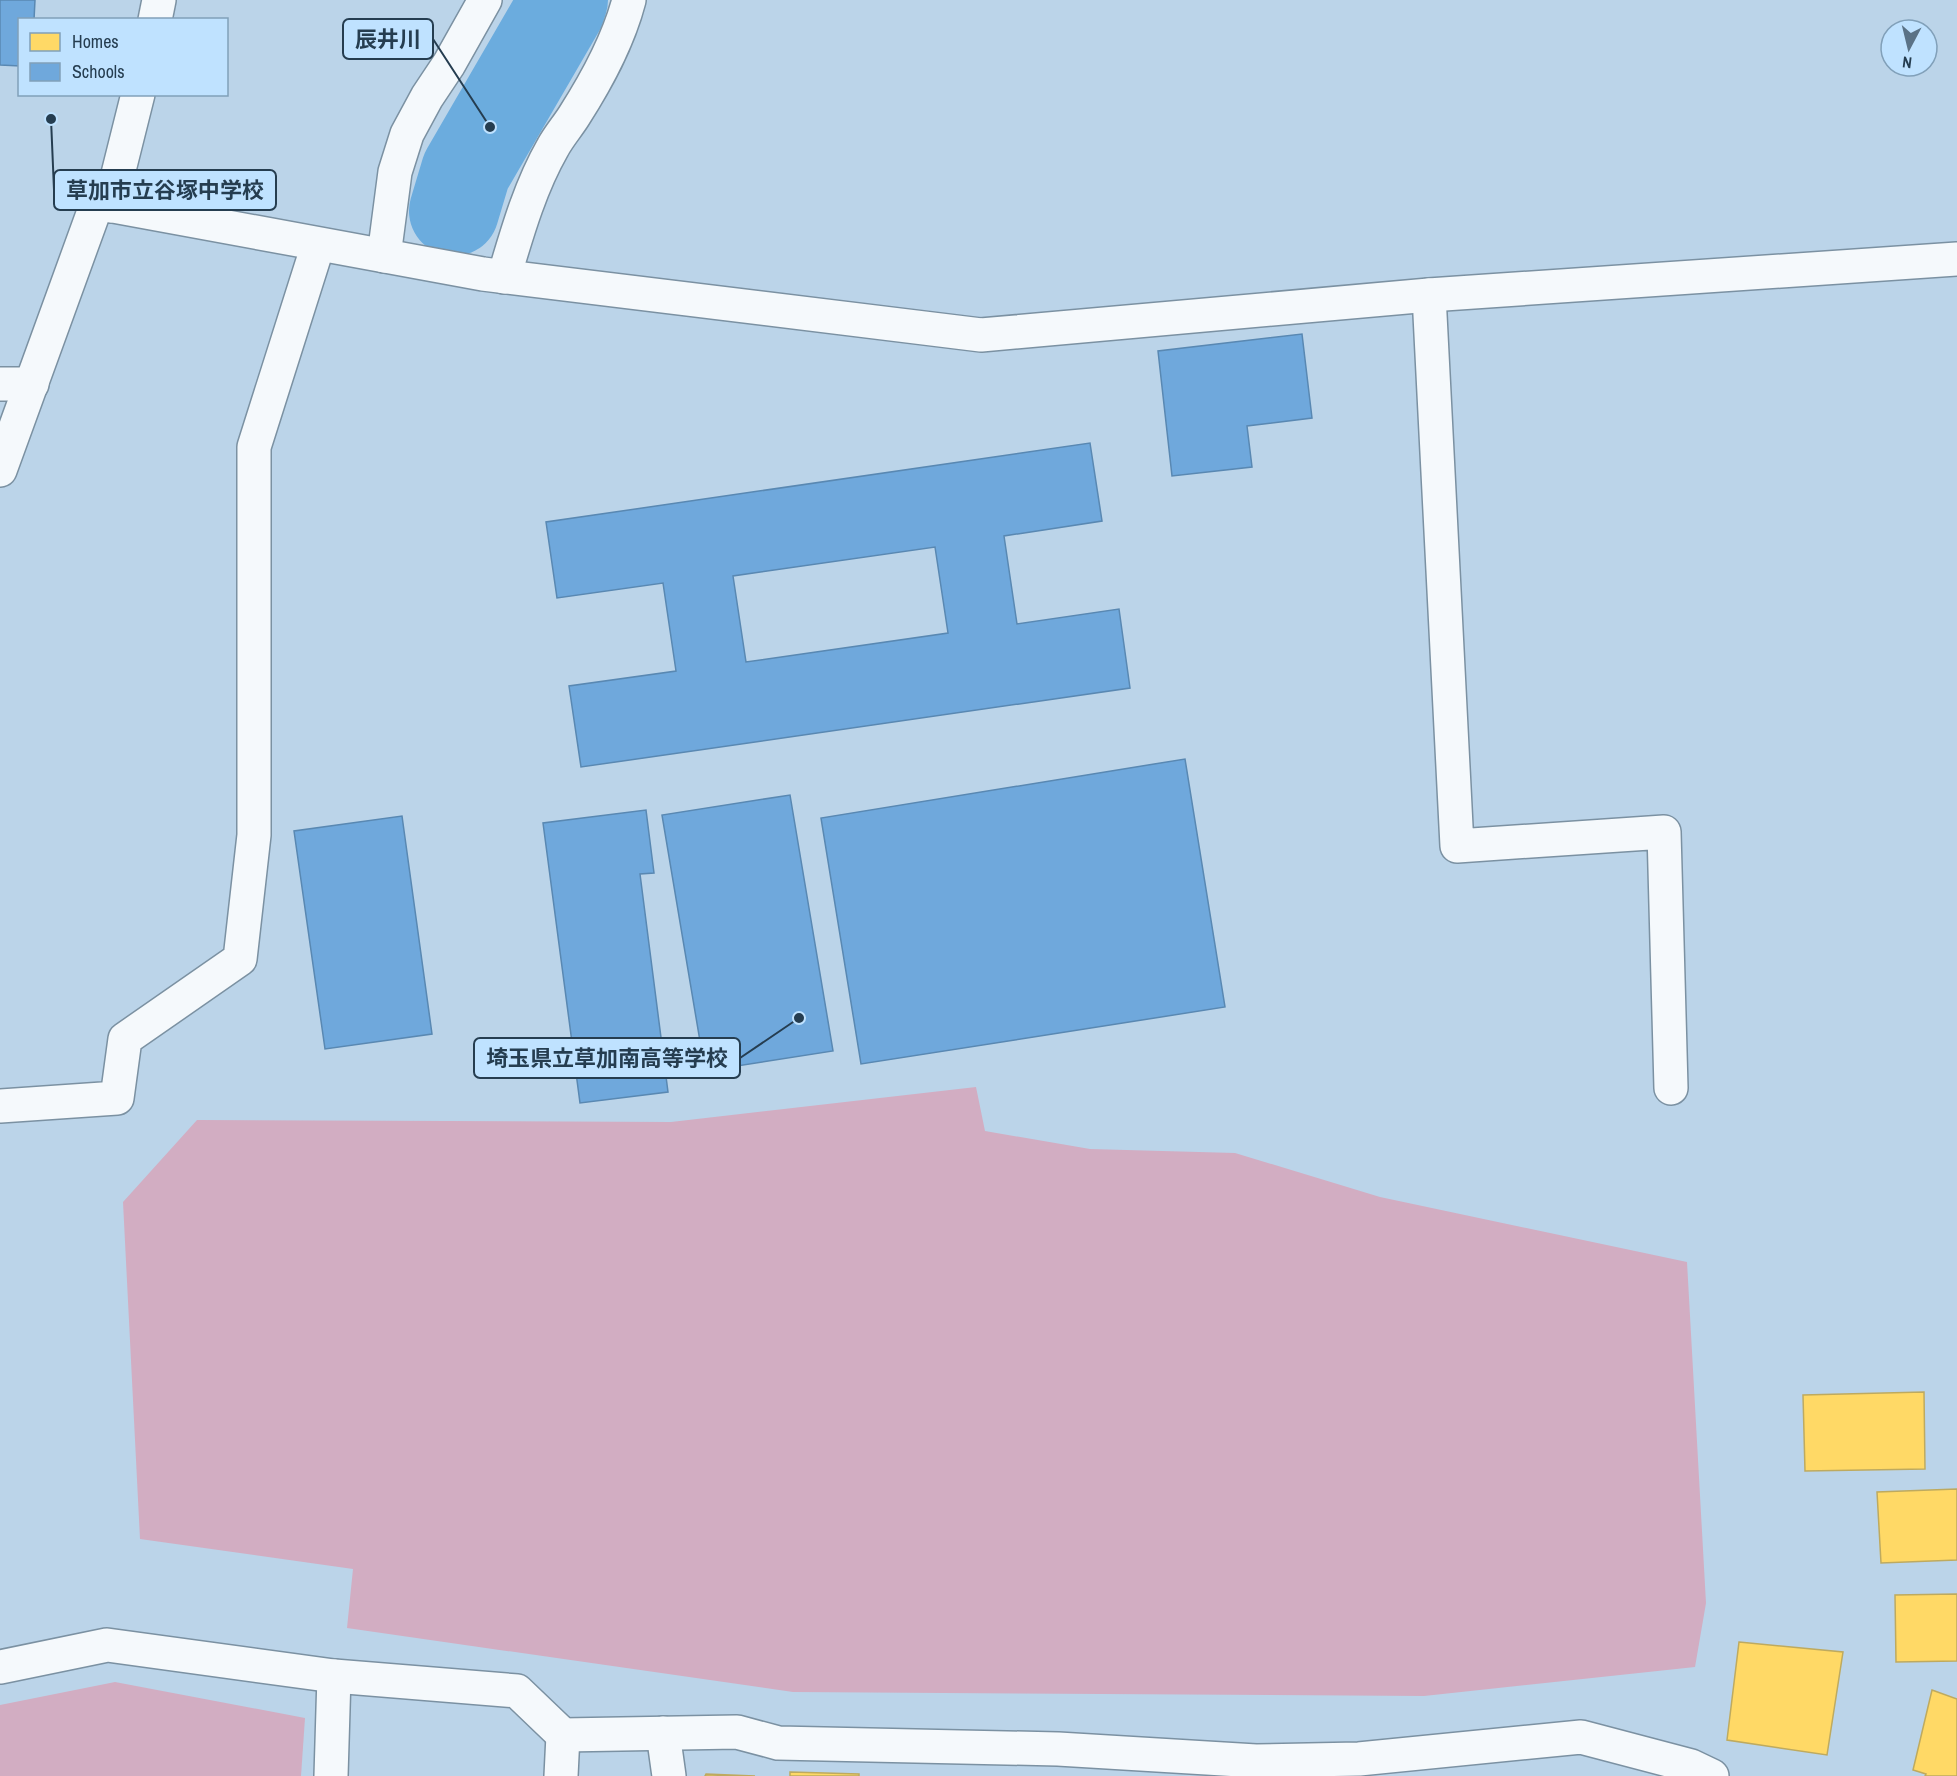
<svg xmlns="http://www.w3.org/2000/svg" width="1957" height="1776" viewBox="0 0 1957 1776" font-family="'Archivo Narrow','Noto Sans JP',sans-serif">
	<rect width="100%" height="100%" fill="#bbd4e9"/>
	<g fill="#d2adc2">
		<path d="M976,1087l9,44 105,18 145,4 145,44 307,65 19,341 -11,64 -271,29 -631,-4 -446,-64 6,-59 -213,-30 -17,-337 74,-82 474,2z"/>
		<path d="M115,1682l190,36 -4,58h-301v-71z"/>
	</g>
	<g fill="#ffd966" stroke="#beaa5f" stroke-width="1.5">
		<path d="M1924,1392l1,77 -120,2 -2,-76z"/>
		<path d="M1957,1489v71l-76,3 -4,-71z"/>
		<path d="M1957,1594v67l-61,1 -1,-67z"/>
		<path d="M1739,1642l104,10 -16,103 -100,-15z"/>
		<path d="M1932,1690l25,9v77h-32l1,-2 -13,-4z"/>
		<path d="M790,1772l69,2v2h-69z"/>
		<path d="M706,1774l49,2h-50z"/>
	</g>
	<g fill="#6fa8dc" stroke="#5988b2" stroke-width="1.5" fill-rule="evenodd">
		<path d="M0,0h35l-1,20h-14v46l-20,-1z"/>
		<path d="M1302,334l10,84 -65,8 5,41 -80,9 -14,-125z"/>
		<path d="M1090,443l12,78 -98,15 13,88 102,-15 11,79 -549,79 -12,-81 107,-15 -13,-88 -106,15 -11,-76zM935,547l13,86 -202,29 -13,-86z"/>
		<path d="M1185,759l40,248 -364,57 -40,-246z"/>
		<path d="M790,795l43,256 -128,20 -43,-256z"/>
		<path d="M646,810l8,63 -14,1 28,218 -88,11 -37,-280z"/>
		<path d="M402,816l30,218 -107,15 -31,-218z"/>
	</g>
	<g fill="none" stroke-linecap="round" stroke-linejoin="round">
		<path stroke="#6bacde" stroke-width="90" d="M454,211l12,-40 94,-162 3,-9"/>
		<g stroke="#7b91a2" stroke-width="36">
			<g id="minor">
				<path d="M155,20l4,-20"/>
				<path d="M110,206l28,-112"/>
				<path d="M384,256l11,-84 12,-38 20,-37 22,-33 36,-64"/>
				<path d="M504,277c13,-44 26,-90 49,-130 6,-11 14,-20 21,-31 23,-36 44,-74 55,-116"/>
				<path d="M1429,295l28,551 207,-14 7,256"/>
				<path d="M0,384h32"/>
				<path d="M0,470l97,-267 386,71 498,61 448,-40 528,-36"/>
				<path d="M0,1106l117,-8 8,-59 115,-80 14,-124v-388l64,-202"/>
				<path d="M0,1667l107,-22 227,31 183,15 46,44 174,-3 41,11 280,6 198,12 103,-2 222,-22 110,29 21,10"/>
				<path d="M663,1733l6,43"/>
				<path d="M331,1776l3,-100"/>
				<path d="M561,1776l2,-41"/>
			</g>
		</g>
		<use href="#minor" stroke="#f5f9fc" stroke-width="33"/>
	</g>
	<path fill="none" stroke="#253d50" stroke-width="2" d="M490 127L433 39M51 119L54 190M799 1018L740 1058"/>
	<g fill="#253d50" stroke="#bfe2ff" stroke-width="2">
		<circle cx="490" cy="127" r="6"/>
		<circle cx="51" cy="119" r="6"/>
		<circle cx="799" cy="1018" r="6"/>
	</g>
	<g fill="#bfe2ff" stroke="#253d50" stroke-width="2">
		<rect x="343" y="19" width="90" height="40" rx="6"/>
		<rect x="54" y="170" width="222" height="40" rx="6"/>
		<rect x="474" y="1038" width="266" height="40" rx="6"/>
	</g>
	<g font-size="22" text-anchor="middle" font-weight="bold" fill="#253d50">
		<text x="388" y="47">辰井川</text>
		<text x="165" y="198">草加市立谷塚中学校</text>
		<text x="607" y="1066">埼玉県立草加南高等学校</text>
	</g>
	<rect x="18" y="18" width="210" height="78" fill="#bfe2ff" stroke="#81a0b9" stroke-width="1.5"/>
	<rect x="30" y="33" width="30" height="18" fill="#ffd966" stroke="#81a0b9" stroke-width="1.5"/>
	<text x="72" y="48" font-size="18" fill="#253d50">Homes</text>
	<rect x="30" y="63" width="30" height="18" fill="#6fa8dc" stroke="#81a0b9" stroke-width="1.5"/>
	<text x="72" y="78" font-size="18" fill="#253d50">Schools</text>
	<g transform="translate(1909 48) rotate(187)"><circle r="28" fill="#bfe2ff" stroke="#81a0b9" stroke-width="1.5"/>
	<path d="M0-4.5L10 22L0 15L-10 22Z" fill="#5a7286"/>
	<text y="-9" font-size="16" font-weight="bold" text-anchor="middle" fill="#253d50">N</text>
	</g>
</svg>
